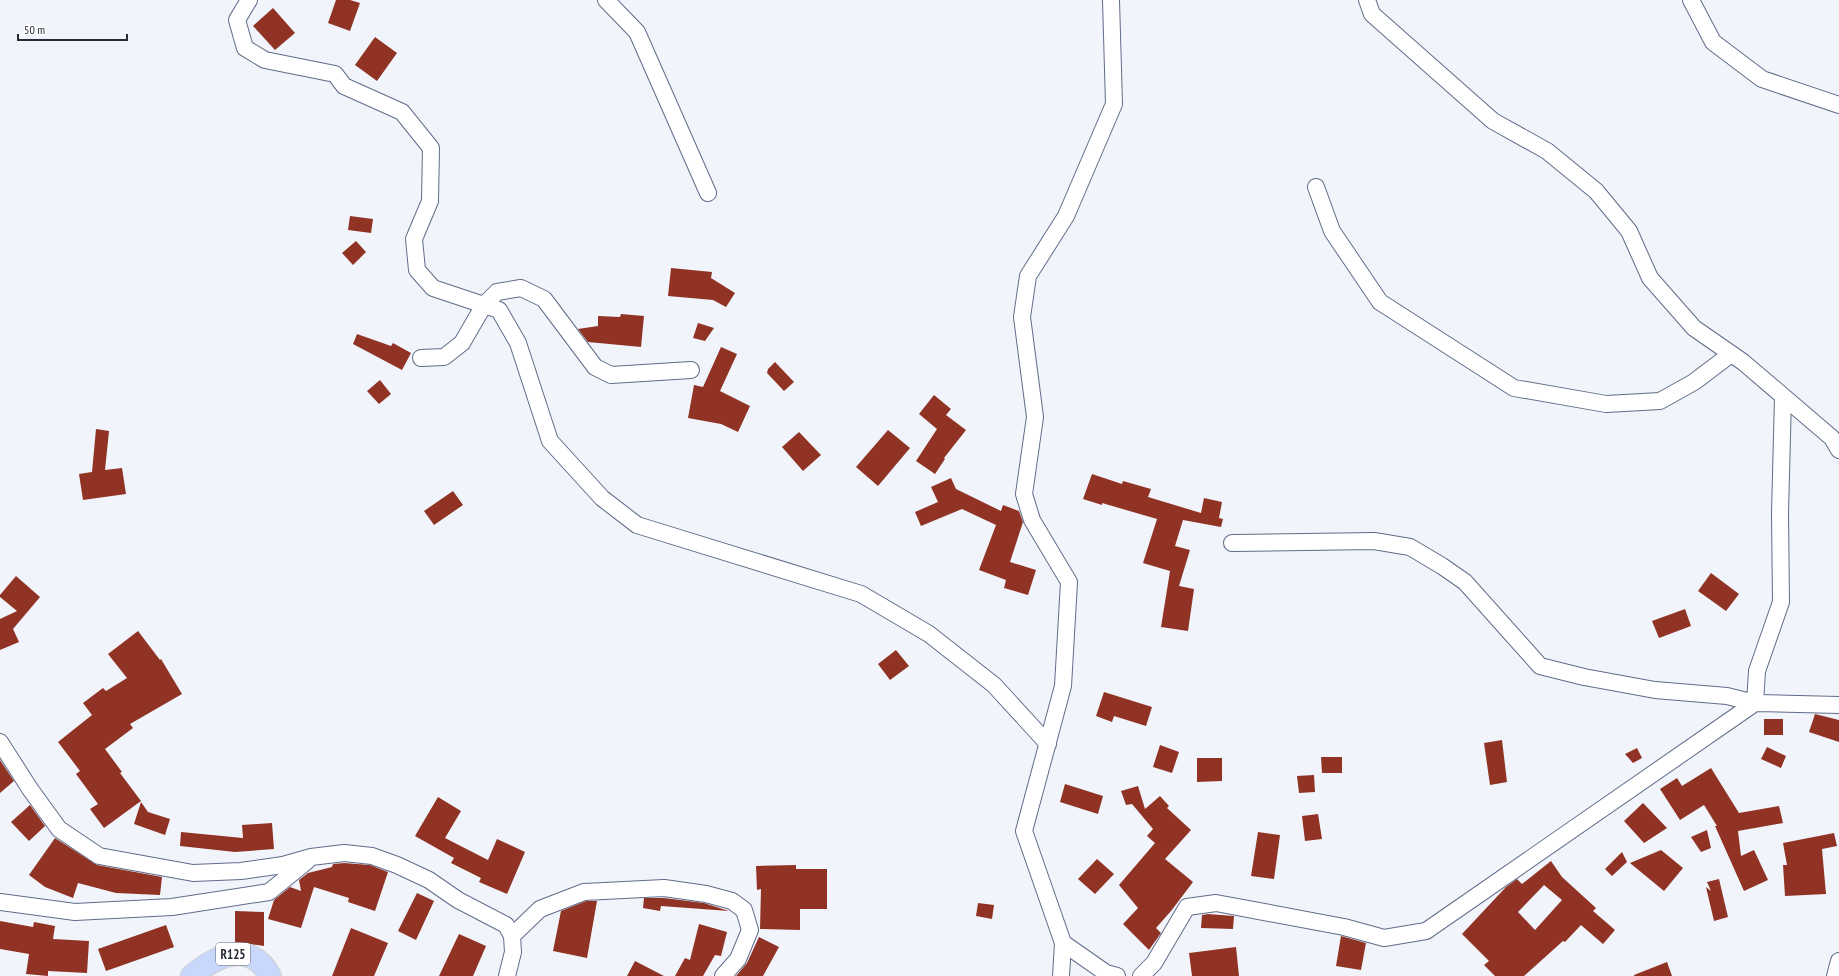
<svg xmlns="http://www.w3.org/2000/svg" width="1839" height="976" viewBox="0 0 1839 976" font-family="'PT Sans Narrow',sans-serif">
	<rect width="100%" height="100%" fill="#f1f4fb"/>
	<g fill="#903324" fill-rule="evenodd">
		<path d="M336,0h14l10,3 -10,28 -22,-8z"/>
		<path d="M273,8l22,25 -20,17 -22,-24z"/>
		<path d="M375,37l22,16 -20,28 -22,-16z"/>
		<path d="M350,216l23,3 -2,14 -23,-3z"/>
		<path d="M356,241l10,11 -13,13 -11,-12z"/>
		<path d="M671,268l41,4 -1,6 24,15 -9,14 -13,-7 -45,-4z"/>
		<path d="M621,314l23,2 -3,31 -53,-5 -10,-13 20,-3v-10l22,1z"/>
		<path d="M698,323l16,5 -9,13 -12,-3z"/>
		<path d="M357,334l34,12 2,-3 18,10 -9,17 -49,-26z"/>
		<path d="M721,347l16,7 -17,37 30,15 -12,26 -17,-8 -33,-6 6,-33 9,2z"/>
		<path d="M775,362l19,20 -10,9 -17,-18 1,-4z"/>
		<path d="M380,380l11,14 -12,10 -12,-13z"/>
		<path d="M934,395l17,14 -5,6 20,15 -22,28 1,1 -10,15 -19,-13 21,-32 -18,-15z"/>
		<path d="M96,429l13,2 -4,39 17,-2 4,26 -43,6 -4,-26 13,-2z"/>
		<path d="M888,430l22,18 -32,38 -22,-19z"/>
		<path d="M799,432l22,23 -18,16 -21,-24z"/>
		<path d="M1092,474l30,10 1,-3 28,8 -3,8 53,16 3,-15 18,4 -3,16 4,1 -2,8 -38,-7 -8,26 15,4 -11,36 15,3 -6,42 -27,-4 9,-56 -27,-8 14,-44 -55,-16v2l-19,-6z"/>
		<path d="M951,478l5,11 45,22 2,-6 16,6 4,11 -13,40 26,8 -8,25 -24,-7 2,-8 -27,-10 17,-45 -34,-16 -41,17 -6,-14 23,-10 -7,-15z"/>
		<path d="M453,491l10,14 -29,20 -10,-14z"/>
		<path d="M1711,573l28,21 -13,17 -28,-20z"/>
		<path d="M16,576l24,21 -27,32 6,13 -19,8v-31l17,-8 -17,-14v-2z"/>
		<path d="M1685,609l6,17 -32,12 -7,-17z"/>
		<path d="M138,631l22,29 1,-1 21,35 -52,30 3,4 -28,21 17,23 -2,1 21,28 -37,27 -14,-19 8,-5 -22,-30 4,-3 -22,-29 34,-27 -9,-12 20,-15 3,3 21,-13 -19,-24z"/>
		<path d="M896,650l13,16 -19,14 -12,-16z"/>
		<path d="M1104,692l48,15 -6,19 -32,-10 -2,6 -16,-6z"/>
		<path d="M1815,714l24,6v22l-30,-10z"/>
		<rect x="1764" y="719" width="19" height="16"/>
		<path d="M1502,740l5,42 -17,3 -6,-42z"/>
		<path d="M1160,745l19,7 -7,21 -19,-6z"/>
		<path d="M1767,747l19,9 -5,12 -20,-9z"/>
		<path d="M1637,748l5,10 -9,5 -8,-9z"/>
		<path d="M1321,757h21v16h-20z"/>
		<path d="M1197,758h25v23l-25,1z"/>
		<path d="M0,760l14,21 -14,12z"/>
		<path d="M1711,768l28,45 40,-7 4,17 -45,8 3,25 13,-6 14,30 -24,11 -29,-65h2l-13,-21 -24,15 -20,-31 17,-11 5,8z"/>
		<path d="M1314,775l1,17 -16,1 -2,-17z"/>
		<path d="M1065,784l38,12 -5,18 -38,-12z"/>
		<path d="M1138,786l7,23 15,-13 9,10 -2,2 24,22 -26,29 28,23 -22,29 -15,17 5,5 -12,17 -26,-26 15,-16 -19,-23 36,-42 -8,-7 6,-7 -21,-25 -6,1 -5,-14z"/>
		<path d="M438,797l23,14 -16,27 43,22 9,-21 28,13 -18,42 -28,-12 2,-4 -30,-15 3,-5 -39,-22z"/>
		<path d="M141,802l7,10 22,7 -5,16 -31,-11z"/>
		<path d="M1643,803l24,25 -23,15 -20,-22z"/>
		<path d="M30,805l15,21 -16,15 -18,-19z"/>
		<path d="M1318,814l4,25 -17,2 -3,-25z"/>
		<path d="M272,823l2,26 -39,3 -55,-6 1,-14 62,6 -1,-13z"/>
		<path d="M1707,830l4,18 -10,4 -10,-15z"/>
		<path d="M1258,832l22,3 -6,44 -23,-3z"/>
		<path d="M1834,833l3,13 -15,3 4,45 -41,2 -2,-31h4l-4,-22z"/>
		<path d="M55,838l42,27 65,12 -2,18 -44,-2 -38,-10 -5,15 -28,-11 -16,-12z"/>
		<path d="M1661,850l22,18 -19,23 -34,-28z"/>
		<path d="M1622,852l5,10 -15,14 -7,-7z"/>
		<path d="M1097,859l17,15 -19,20 -17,-15z"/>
		<path d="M1551,861l11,16 34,31 -3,3 22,19 -12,14 -22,-19 -16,17 -2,-1 -39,35h-29l-11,-11 5,-4 -27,-27 44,-47 11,-8 5,5zM1544,885l18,15 -27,30 -17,-18z"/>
		<path d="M344,863l26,2 18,7 -13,39 -27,-9 1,-4 -35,-11 -13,41 -33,-9 6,-19 16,-13 11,4 -2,-11 9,-7 24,-6 1,-3z"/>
		<path d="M796,865v4h31v40h-27v21l-40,-1 1,-40 -4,1 -1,-24z"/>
		<path d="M1719,879l9,38 -14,4 -8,-34 5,4 -4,-9z"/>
		<path d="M417,893l17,8 -18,39 -18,-9z"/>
		<path d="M644,898h20l40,5 25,8 -68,-5 -1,5 -17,-3z"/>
		<path d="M586,901h11l-10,57 -34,-7 8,-40z"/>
		<path d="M978,903l16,2 -2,14 -16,-3z"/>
		<path d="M235,911l29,1v34l-29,-4z"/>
		<path d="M1208,914l26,2 -1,13 -32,-1 1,-13z"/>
		<path d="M0,921l33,6 1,-5 21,4 -2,13 36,2 -2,32 -39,-2v5l-22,-2 3,-20 -29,-5z"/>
		<path d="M699,924l28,8 -6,24 -6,-1 -12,21h-28l10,-18 5,2z"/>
		<path d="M166,925l8,22 -68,24 -8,-22z"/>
		<path d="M351,928l37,15 -14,33h-42z"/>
		<path d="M459,934l27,12 -13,30h-34z"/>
		<path d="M1341,936l25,7 -5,27 -25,-4z"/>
		<path d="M759,937l20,10 -16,29h-27l11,-13z"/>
		<path d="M1236,947l3,29h-47l-3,-23z"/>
		<path d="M635,961l29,15h-37z"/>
		<path d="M1667,962l5,14h-38v-1z"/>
	</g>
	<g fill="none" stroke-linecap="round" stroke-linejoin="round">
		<g stroke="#5f6c8a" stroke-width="18">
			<g id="minor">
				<path d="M249,0l-12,20 8,28 20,12 70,14 9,12 58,26 29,36 -1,53 -16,38 3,31 16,18 66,22 19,33 32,98 52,57 35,27 224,69 68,40 65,51 54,59"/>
				<path d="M606,0l31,32 71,161"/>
				<path d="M1111,0l3,104 -48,112 -38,60 -6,41 13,100 -11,77 8,26 37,62 -6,104 -39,145 39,112 43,30 11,3"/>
				<path d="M1367,0l5,14 121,107 54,30 49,40 33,40 21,47 44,50 49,34 89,76 7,12"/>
				<path d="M1691,0l22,42 49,37 77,26"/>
				<path d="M1316,187l16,44 48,71 134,86 92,16 54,-3 34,-19 37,-28"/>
				<path d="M421,358l23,-1 18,-14 22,-38 13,-13 24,-4 23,11 51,68 16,8 80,-5"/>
				<path d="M1232,543l142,-2 36,6 32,19 23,16 75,84 44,11 71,13 72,6 28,7 2,-32 24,-69 -1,-88 3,-117"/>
				<path d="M0,742l30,47 29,40 40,27 94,17 48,-2 42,-6 28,-8 33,-4 28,3 25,9 32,15 29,20 48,25 6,11 1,16 -6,24"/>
				<path d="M0,902l75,10 97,-5 97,-15 38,-31"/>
				<path d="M512,936l28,-27 44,-17 80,-4 42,6 26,7 12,9 6,20 -12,29 -15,17"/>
				<path d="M1061,976l2,-33"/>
				<path d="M1141,976l13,-13 33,-56 29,-4 128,24 40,11 42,-7 329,-228 84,2"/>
				<path d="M1835,976l4,-15"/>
			</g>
		</g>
		<g stroke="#cfd0d3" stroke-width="24">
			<path id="primary" d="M192,976c25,-21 59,-36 78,0"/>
		</g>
		<use href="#minor" stroke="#fff" stroke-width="16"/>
		<use href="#primary" stroke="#c8d7fb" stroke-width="22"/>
	</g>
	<g text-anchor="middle" stroke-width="4" stroke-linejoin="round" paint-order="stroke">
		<rect fill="#fff" stroke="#666b73" stroke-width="1" x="216" y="943" width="34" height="22" rx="3"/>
		<g font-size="13" font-weight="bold" fill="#252b37">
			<text x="233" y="959">R125</text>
		</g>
	</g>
	<path d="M18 34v6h109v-6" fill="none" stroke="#252b37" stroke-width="2"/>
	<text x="24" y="34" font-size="12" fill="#252b37" stroke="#ffffff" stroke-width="3" paint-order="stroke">50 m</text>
</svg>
